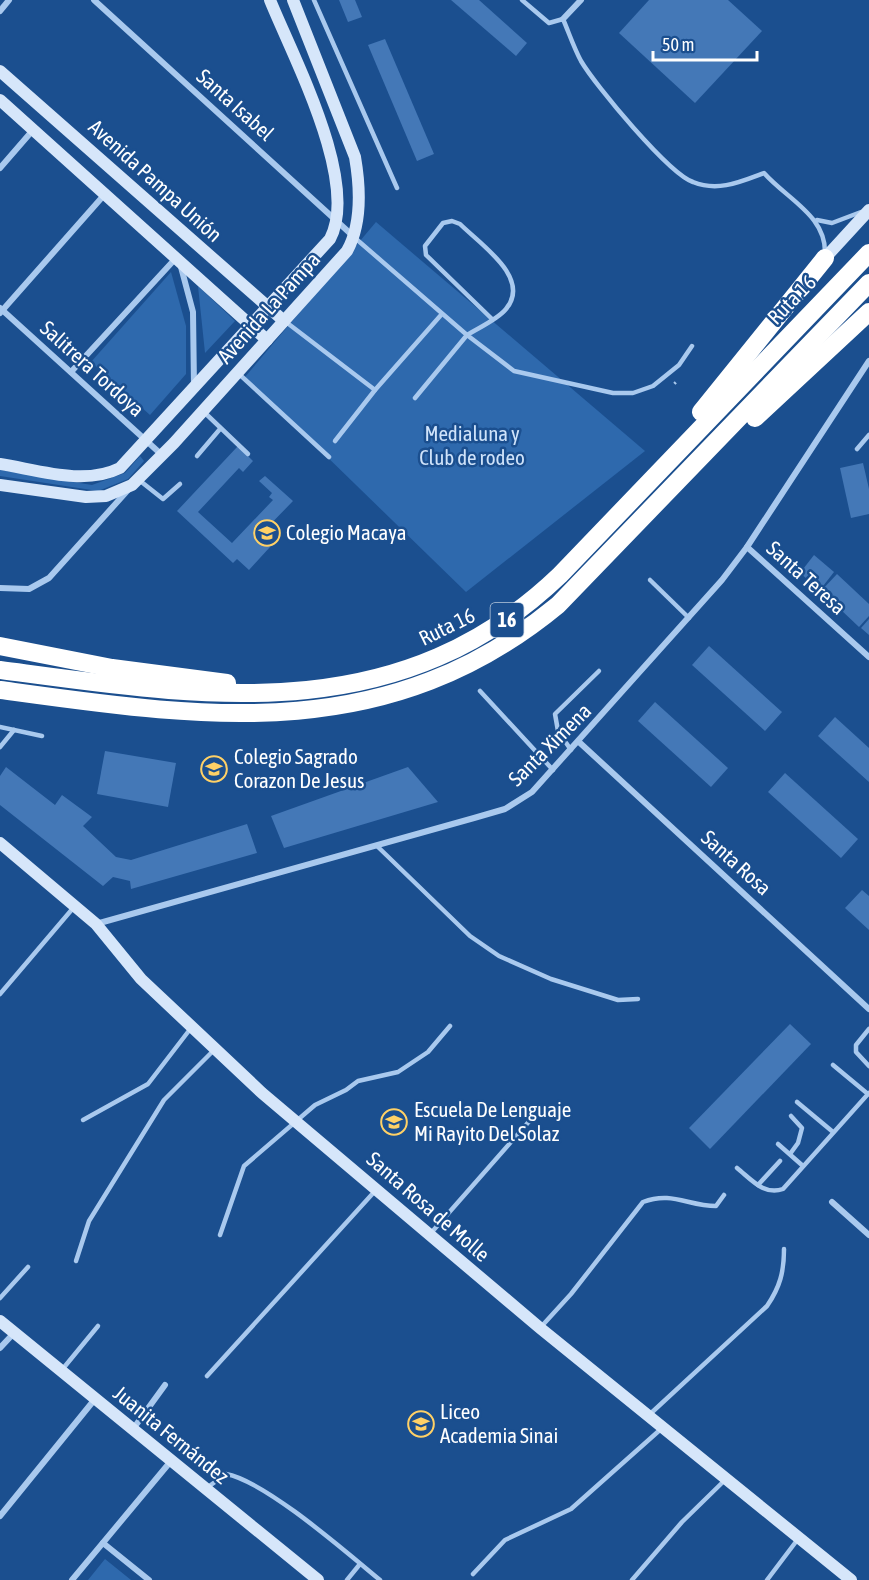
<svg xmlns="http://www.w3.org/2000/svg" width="869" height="1580" viewBox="0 0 869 1580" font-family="'Asap Condensed',sans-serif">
	<rect width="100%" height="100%" fill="#1b4f8f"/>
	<g fill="#2e69ad">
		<path d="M376,222l269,229 -179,141 -221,-215z"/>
		<path d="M171,272l15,54v48l-36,41 -59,-53z"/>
		<path d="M198,286l37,35 -30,32z"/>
		<path d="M140,456l4,5 -16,18 -30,12 -98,-15v-6l92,15 33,-12z"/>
		<path d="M105,1559l26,21h-43z"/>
	</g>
	<g fill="#4478b7">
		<path d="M339,0h16l7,17 -14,5z"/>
		<path d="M451,0h28l48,43 -11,13z"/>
		<path d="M649,0h79l34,31 -67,72 -76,-70z"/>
		<path d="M385,39l49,115 -17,7 -49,-116z"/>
		<path d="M238,446l15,15 -10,11 -4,-4 -41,44 34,31 41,-43 -4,-3 3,-4 -13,-12 6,-5 28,25 -34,35 11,11 -21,23 -12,-11 -4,4 -56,-52z"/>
		<path d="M863,463l6,26v25l-18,4 -11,-50z"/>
		<path d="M814,555l20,17 -14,18 -20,-17z"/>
		<path d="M837,574l32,30v12l-10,11 -38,-36z"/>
		<path d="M869,619v16l-8,-7z"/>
		<path d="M709,646l73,66 -17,19 -73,-66z"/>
		<path d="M655,702l73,66 -17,19 -73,-66z"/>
		<path d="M835,717l34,31v34l-51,-46z"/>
		<path d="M105,751l71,12 -8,44 -71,-13z"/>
		<path d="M6,767l49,38 7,-10 30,22 -9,9 33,31 15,3 116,-36 10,29 -126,36 -1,-8 -17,-4 -10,9 -103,-81v-29z"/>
		<path d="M408,767l30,35 -154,46 -13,-32z"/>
		<path d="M785,773l73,66 -17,19 -73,-66z"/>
		<path d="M862,890l7,6v34l-24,-22z"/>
		<path d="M790,1024l21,20 -101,105 -21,-21z"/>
	</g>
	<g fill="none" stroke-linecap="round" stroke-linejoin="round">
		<path stroke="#a9c9ee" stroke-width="2" stroke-dasharray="3 4.5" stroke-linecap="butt" d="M674,382l5,5"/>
		<g stroke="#a9c9ee" stroke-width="4.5">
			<path d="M314,0l83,188"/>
			<path d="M522,0l27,23 14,-4c6,14 11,29 18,42 14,24 88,113 112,121 25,10 47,0 71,-9 24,27 63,43 61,82"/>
			<path d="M817,220l15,3 29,-11"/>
			<path d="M355,238l112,97 -52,63"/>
			<path d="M492,319l-66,-64 -1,-9 18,-23 9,-2 8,3c20,20 72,54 46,85 -9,11 -28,19 -39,26l47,36 99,22h20l20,-7 26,-21 13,-19"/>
			<path d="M286,322l89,68"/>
			<path d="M239,374l90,83"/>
			<path d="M204,412l44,42"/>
			<path d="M335,441l40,-51 66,-75"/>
			<path d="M857,449l12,-14"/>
			<path d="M197,456l23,-27"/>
			<path d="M139,480l24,19 17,-15"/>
			<path d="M650,580l39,38"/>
			<path d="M480,691l73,79"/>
			<path d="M0,727l42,9"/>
			<path d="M0,747l14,-17"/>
			<path d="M571,750l-13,-19 -3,-17 44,-43"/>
			<path d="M377,846l93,90 29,20 52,23 67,21 20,-1"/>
			<path d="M0,994l74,-87"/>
			<path d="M869,1029l-13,16v7l13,14"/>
			<path d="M833,1065l35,29"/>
			<path d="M797,1102l36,30"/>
			<path d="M83,1120l65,-36 43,-56"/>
			<path d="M778,1144l25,22"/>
			<path d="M790,1154l8,-11 4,-15 -11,-12"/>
			<path d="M737,1168c14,11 27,28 46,21l86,-96"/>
			<path d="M758,1185l22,-24"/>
			<path d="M431,1233l109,-124"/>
			<path d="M220,1235l24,-69 71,-61 31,-15 12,-9 40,-9 30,-20 22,-26"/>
			<path d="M76,1261l13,-40 75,-121 50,-50"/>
			<path d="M0,1298l28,-31"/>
			<path d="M540,1328l31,-34 72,-92c29,-11 45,4 73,4l8,-11"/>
			<path d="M61,1371l37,-45"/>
			<path d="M207,1376l168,-185"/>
			<path d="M649,1415l118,-109c13,-19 17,-34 17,-57"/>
			<path d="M208,1487l18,-13c39,7 120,78 154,106"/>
			<path d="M473,1574l32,-34 66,-31 90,-80"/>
			<path d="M347,1580l13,-16"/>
			<path d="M632,1580l50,-58 44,-43"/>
			<path d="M767,1580l31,-41"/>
		</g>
		<g stroke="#a9c9ee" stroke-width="6">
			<path d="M94,0l258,235"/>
			<path d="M0,11l9,-11"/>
			<path d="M563,19l18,-19"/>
			<path d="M0,168l33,-38"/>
			<path d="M181,267l12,45 1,75"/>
			<path d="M0,308l162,147"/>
			<path d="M0,313l105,-119"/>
			<path d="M71,372l105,-114"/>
			<path d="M747,547l122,110"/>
			<path d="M0,588l29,1 20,-11 79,-88"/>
			<path d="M579,742l290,267"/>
			<path d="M96,924l378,-106 31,-9 27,-17 190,-212 25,-33 122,-186"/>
			<path d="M832,1202l37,33"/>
			<path d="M0,1348l14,-15"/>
			<path d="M133,1429l32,-44"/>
			<path d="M0,1516l95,-117"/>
			<path d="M103,1543l46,37"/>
			<path d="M72,1580l99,-119"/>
		</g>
		<g stroke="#d6e6fa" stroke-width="12">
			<path d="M0,71l284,250"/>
			<path d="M0,100l267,240"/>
			<path d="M825,258l44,-48"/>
			<path d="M0,464c38,6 84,22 120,4l210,-229c30,-57 -37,-182 -60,-239"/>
			<path d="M0,485l86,12 20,-1 26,-11 42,-42 173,-192c15,-27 13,-65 8,-94l-62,-157"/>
			<path d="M0,843l96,81 45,55 121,114 278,235 311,252"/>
			<path d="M0,1321l318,259"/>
		</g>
		<g stroke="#fff" stroke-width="18">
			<path d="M701,412l124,-154"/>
			<path d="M755,418l114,-106"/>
			<path d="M0,646l112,22 115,15"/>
			<path d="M0,670c203,27 397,61 560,-95l309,-322"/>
			<path d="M0,690c204,28 386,57 558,-85l311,-322"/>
		</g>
	</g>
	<defs>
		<g id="school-ring" transform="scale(1.35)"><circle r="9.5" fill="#1b4f8f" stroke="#ffd166" stroke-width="1.5"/><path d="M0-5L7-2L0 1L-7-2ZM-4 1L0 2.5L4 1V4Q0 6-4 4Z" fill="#ffd166"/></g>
	</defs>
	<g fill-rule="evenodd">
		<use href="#school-ring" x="267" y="533"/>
		<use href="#school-ring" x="214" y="769"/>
		<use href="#school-ring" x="394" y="1122"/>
		<use href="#school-ring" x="421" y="1424"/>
	</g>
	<g text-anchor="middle" stroke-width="5" stroke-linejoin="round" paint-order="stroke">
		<rect fill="#1b4f8f" stroke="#bbcadd" stroke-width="1.5" x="490.5" y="603" width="33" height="34" rx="4.5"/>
		<g font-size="20" font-weight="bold" fill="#fff">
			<text x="507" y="627">16</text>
		</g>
		<g font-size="21" fill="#fff" stroke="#1b4f8f">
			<text transform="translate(235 105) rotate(42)" y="7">Santa Isabel</text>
			<text transform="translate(155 181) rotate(42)" y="7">Avenida Pampa Unión</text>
			<text transform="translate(792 300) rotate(-46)" y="7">Ruta 16</text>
			<text transform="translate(269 308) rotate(-48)" y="7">Avenida La Pampa</text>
			<text transform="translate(92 369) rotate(42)" y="7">Salitrera Tordoya</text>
			<text transform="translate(806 578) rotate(42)" y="7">Santa Teresa</text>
			<text transform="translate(447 627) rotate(-26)" y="7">Ruta 16</text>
			<text transform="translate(550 745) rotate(-45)" y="7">Santa Ximena</text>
			<text transform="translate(736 863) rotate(42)" y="7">Santa Rosa</text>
			<text transform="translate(428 1207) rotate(41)" y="7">Santa Rosa de Molle</text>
			<text transform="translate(171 1435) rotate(39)" y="7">Juanita Fernández</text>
		</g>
		<g font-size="21" fill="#cfe3fa" stroke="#1b4f8f">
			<text x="472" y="441">Medialuna y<tspan x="472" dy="24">Club de rodeo</tspan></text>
		</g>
		<g font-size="21" fill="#fff" stroke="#1b4f8f" text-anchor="start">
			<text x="286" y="540">Colegio Macaya</text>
			<text x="234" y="764">Colegio Sagrado<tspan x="234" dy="24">Corazon De Jesus</tspan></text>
			<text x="414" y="1117">Escuela De Lenguaje<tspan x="414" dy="24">Mi Rayito Del Solaz</tspan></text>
			<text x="440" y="1419">Liceo<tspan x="440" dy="24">Academia Sinai</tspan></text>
		</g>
	</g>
	<path d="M653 51v9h104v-9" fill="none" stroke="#ffffff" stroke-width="3"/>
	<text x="662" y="51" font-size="18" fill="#ffffff" stroke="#1b4f8f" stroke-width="4.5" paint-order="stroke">50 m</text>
</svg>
